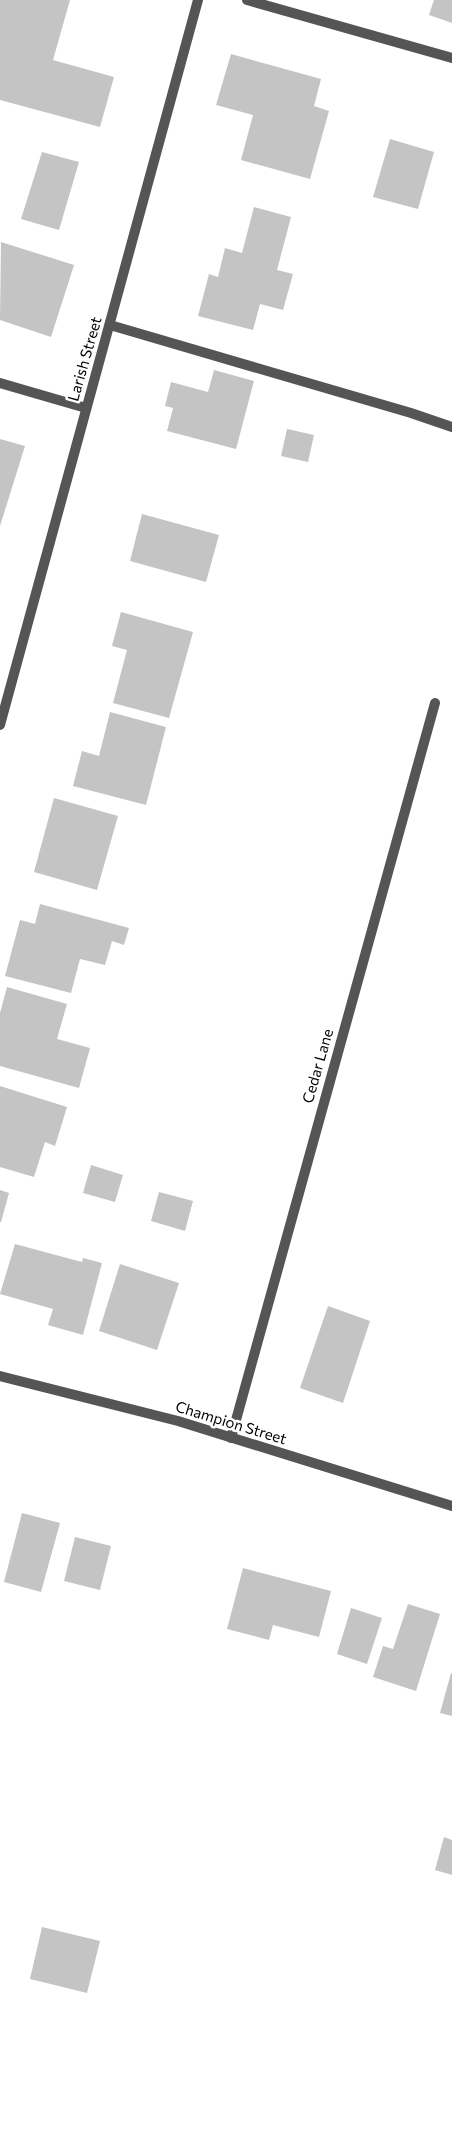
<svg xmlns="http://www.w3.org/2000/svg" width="452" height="2134" viewBox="0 0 452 2134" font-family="Commissioner,sans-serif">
	<rect width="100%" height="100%" fill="#fff"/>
	<g fill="#c4c4c4">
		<path d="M0,0h70l-17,60 61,17 -14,50 -100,-27z"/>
		<path d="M434,0h18v23l-23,-8z"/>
		<path d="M231,54l90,25 -7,27 15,5 -19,68 -69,-19 12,-45 -37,-10z"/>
		<path d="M390,139l44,13 -16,57 -45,-12z"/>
		<path d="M42,152l37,10 -20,68 -38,-11z"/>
		<path d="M254,207l37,10 -14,53 16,4 -10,36 -23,-6 -7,26 -55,-14 11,-42 9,3 7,-29 17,5z"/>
		<path d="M1,242l73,23 -23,72 -51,-17z"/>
		<path d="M214,370l40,11 -18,68 -69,-18 6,-23 -8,-2 6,-24 37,10z"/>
		<path d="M287,429l27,6 -6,27 -27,-6z"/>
		<path d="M0,439l25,7 -25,80z"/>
		<path d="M142,514l77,21 -13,47 -76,-21z"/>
		<path d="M121,612l72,20 -24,86 -56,-15 14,-53 -15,-4z"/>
		<path d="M110,712l56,15 -20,78 -73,-19 9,-35 17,5z"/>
		<path d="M54,798l64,18 -21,74 -63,-18z"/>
		<path d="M40,904l89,24 -5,17 -12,-4 -7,24 -25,-6 -9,34 -66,-17 15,-56 15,4z"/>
		<path d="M7,987l60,17 -10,35 33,9 -11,40 -79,-22v-53z"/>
		<path d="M0,1086l67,21 -12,39 -10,-4 -11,35 -34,-10z"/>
		<path d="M91,1165l32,10 -8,27 -32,-9z"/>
		<path d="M0,1190l9,3 -8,29h-1z"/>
		<path d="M159,1192l34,9 -8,30 -34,-10z"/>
		<path d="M15,1244l67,18 1,-4 19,5 -19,72 -35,-10 5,-16 -53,-15z"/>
		<path d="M120,1264l59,19 -22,67 -58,-19z"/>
		<path d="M328,1306l42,15 -27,82 -43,-15z"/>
		<path d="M22,1513l38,10 -19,69 -37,-10z"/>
		<path d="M75,1537l36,9 -11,44 -36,-9z"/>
		<path d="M243,1568l88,23 -12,46 -46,-12 -4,15 -42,-11z"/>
		<path d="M408,1604l32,10 -24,77 -43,-14 10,-31 10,3z"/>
		<path d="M351,1608l31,10 -15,46 -30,-10z"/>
		<path d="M451,1673h1v43l-12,-3z"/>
		<path d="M444,1837l8,3v35l-17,-5z"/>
		<path d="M42,1927l58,14 -13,52 -57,-14z"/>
	</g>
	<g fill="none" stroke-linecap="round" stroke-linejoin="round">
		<g stroke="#555" stroke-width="10">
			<path d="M247,0l205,58"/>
			<path d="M110,325l301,88 41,14"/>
		</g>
		<g stroke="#555" stroke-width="10">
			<path d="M0,383l86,25"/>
			<path d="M0,725l198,-725"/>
			<path d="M0,1376l178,45 274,85"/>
			<path d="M231,1438l204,-735"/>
		</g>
	</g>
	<g text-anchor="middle" stroke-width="5" stroke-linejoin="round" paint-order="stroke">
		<g font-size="15" fill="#000" stroke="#fff">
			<text transform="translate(85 359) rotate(-74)" y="5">Larish Street</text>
			<text transform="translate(318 1066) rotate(-74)" y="5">Cedar Lane</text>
			<text transform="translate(231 1423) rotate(17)" y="5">Champion Street</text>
		</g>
	</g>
</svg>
